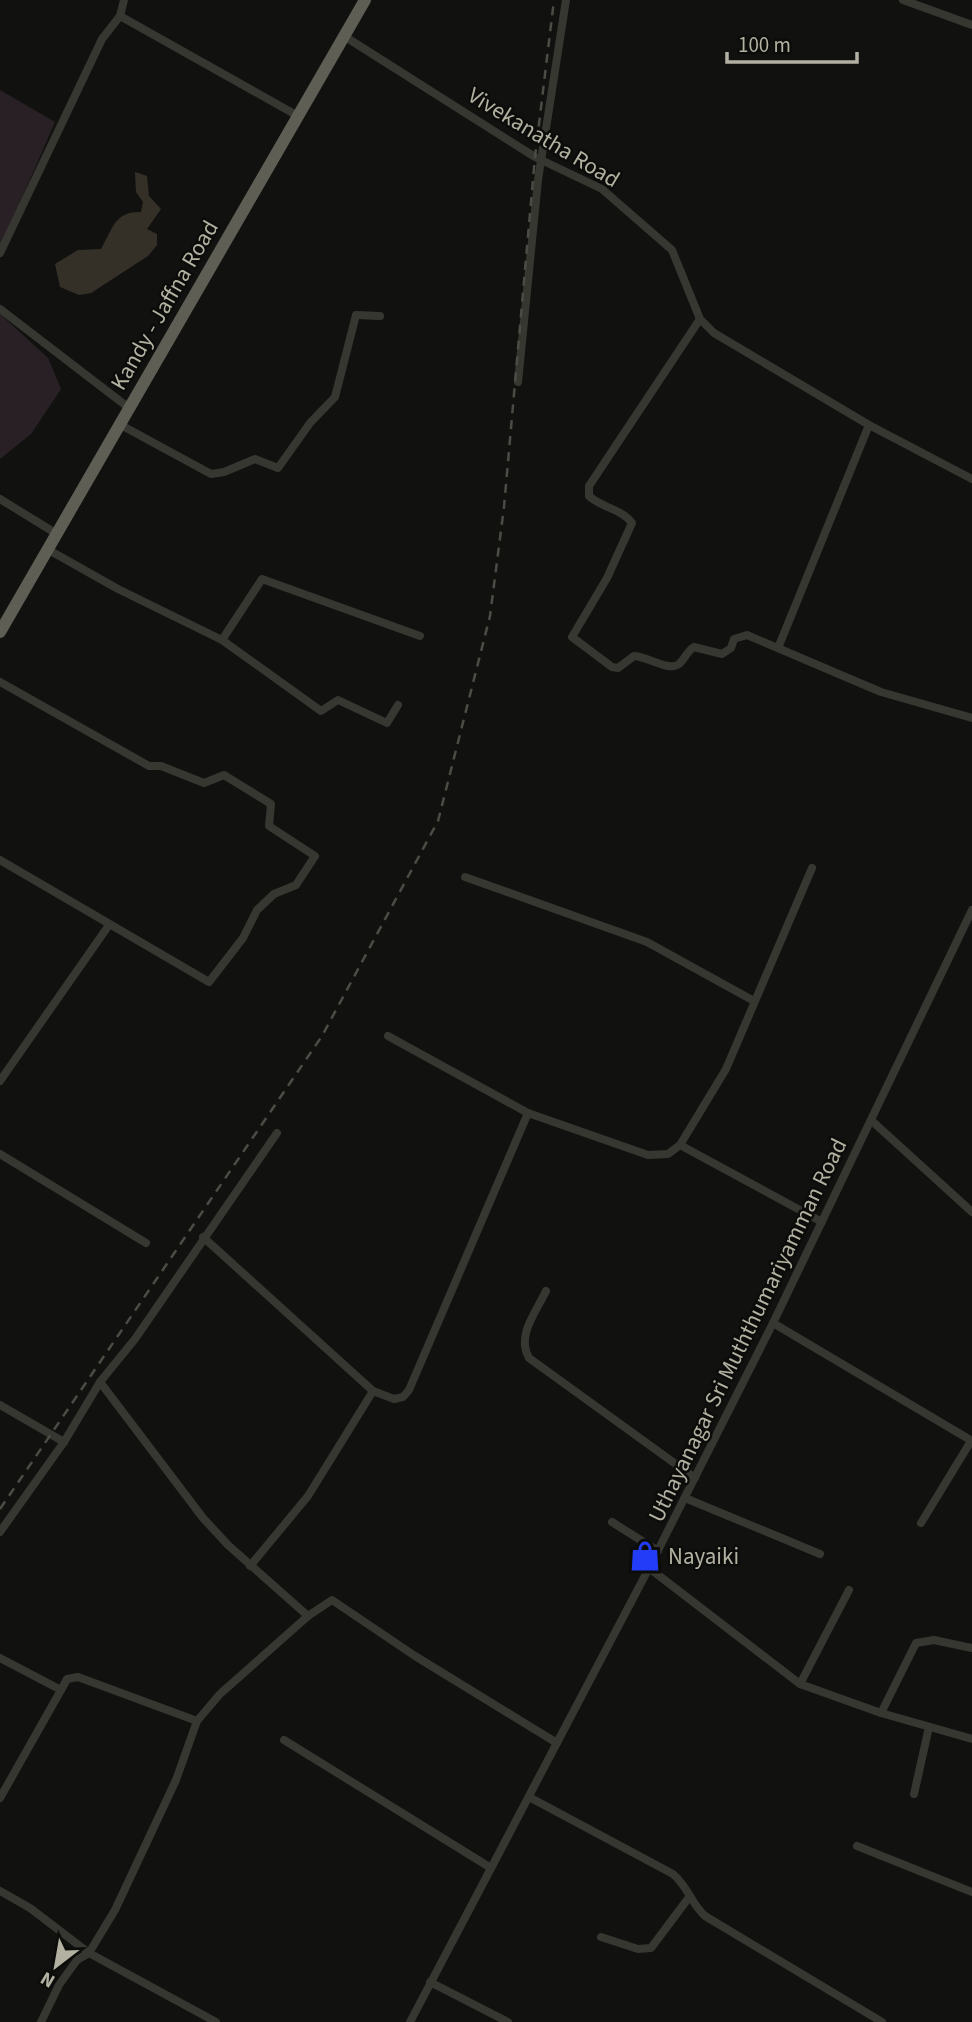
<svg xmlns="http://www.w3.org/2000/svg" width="972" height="2022" viewBox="0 0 972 2022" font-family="'Source Sans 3',sans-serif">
	<rect width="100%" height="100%" fill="#111210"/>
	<g fill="#292026">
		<path d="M0,90l55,32 -55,126z"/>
		<path d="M0,314l48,44 13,31 -30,45 -31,25z"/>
	</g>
	<path fill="#353027" d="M135,172l12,4 2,20 12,13 -14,20 10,5v11l-9,11 -57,37 -12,2 -19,-8 -5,-23 23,-14 23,-1c12,-21 14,-38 40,-37l2,-10 -7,-10z"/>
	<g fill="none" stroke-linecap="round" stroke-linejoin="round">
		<g stroke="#373731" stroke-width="8">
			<path d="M903,0l69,25"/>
			<path d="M120,16l178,100"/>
			<path d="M344,36l191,121 67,32 70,61 28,69 14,14 155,92 103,54"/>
			<path d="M0,253l102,-214 18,-23 4,-16"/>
			<path d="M0,309l129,99"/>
			<path d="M700,319l-111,167v10c13,12 33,13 43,27l-25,55 -35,59 40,30 6,1 16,-12c12,0 35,16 45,8 6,-5 8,-13 15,-17l28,7 9,-6 3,-9 13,-4 134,57 91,26"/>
			<path d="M518,382l20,-202 28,-180"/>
			<path d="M119,424l92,50 13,-2 31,-13 23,9 32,-45 25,-26 21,-82 24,1"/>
			<path d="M0,499l57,35"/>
			<path d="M47,549l71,40 104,51 99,71 17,-11 49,23 11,-18"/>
			<path d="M222,640l40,-61 158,57"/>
			<path d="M778,648l91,-223"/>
			<path d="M0,682l149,84h12l43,17 20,-8 47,29 -2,22 46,30 -19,29 -22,9 -17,16 -14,28 -34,44 -209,-122"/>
			<path d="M465,877l182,65 107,59"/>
			<path d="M388,1036l140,77 120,42 20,-1 12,-9 46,-76 86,-201"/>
			<path d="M0,1081l109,-156"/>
			<path d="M872,1121l100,91"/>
			<path d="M680,1145l142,77"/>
			<path d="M0,1154l146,89"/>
			<path d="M203,1237l170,154 21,8 9,-2 6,-7 119,-277"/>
			<path d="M546,1291c-10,21 -30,45 -17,67l166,120"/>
			<path d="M773,1323l199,118"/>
			<path d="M100,1382l103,136 25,27 80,71 24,-16 83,56 142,87"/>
			<path d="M0,1405l64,37"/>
			<path d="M685,1498l135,56"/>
			<path d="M612,1522l46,29"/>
			<path d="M921,1523l50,-82"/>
			<path d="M0,1532l64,-90 36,-60 35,-43 142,-206"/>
			<path d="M250,1566l58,-70 65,-105"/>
			<path d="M649,1568l151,116 81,29 91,26"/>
			<path d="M0,1658l61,32 6,-11 11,-2 119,44"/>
			<path d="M800,1684l49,-94"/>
			<path d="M881,1713l35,-70 18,-3 38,8"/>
			<path d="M284,1740l207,128"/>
			<path d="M914,1794l15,-67"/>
			<path d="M529,1797l144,77c16,14 17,28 32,42l177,106"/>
			<path d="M0,1798l61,-108"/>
			<path d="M857,1846l115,46"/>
			<path d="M0,1891l30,17 59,45 127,69"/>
			<path d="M601,1937l37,12 13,-1 39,-52"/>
			<path d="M430,1982l78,40"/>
			<path d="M41,2022l18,-37 18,-25 12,-7 26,-43 61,-130 21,-59 23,-27 88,-78"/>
			<path d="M410,2022l239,-454 124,-245 199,-413"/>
		</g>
		<path stroke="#5f5e55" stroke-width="12" d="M0,632l365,-632"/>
		<path stroke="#4c4c44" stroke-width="2.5" stroke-dasharray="9 7" stroke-linecap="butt" d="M0,1509l322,-473 116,-215 52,-205 14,-109 31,-350 19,-157"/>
	</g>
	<defs>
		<g id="shop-bare" transform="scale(2.415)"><path d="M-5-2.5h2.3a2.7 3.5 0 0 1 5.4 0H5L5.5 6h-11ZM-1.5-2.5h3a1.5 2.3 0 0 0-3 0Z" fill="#233cf7" stroke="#0c0d0b" stroke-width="2.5" paint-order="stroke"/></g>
	</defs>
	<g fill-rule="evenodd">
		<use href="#shop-bare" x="645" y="1556"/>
	</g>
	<g text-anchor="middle" stroke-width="5" stroke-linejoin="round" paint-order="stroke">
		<g font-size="23" fill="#b3b1a1" stroke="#0c0d0b">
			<text transform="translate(544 137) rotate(31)" y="8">Vivekanatha Road</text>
			<text transform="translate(164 305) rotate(-60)" y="8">Kandy - Jaffna Road</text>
			<text transform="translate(747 1330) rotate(-64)" y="8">Uthayanagar Sri Muththumariyamman Road</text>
		</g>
		<g font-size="23" fill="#b3b1a1" stroke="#0c0d0b" text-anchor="start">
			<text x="668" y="1564">Nayaiki</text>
		</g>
	</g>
	<g transform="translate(56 1966) rotate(211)" stroke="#0c0d0b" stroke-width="5" paint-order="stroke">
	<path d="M0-5L12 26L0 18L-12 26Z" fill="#b3b1a1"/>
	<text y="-10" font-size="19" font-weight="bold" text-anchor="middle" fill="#b3b1a1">N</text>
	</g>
	<path d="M727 52v10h130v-10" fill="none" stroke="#b3b1a1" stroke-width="3.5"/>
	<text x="738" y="52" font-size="21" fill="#b3b1a1" stroke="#0c0d0b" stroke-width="5" paint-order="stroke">100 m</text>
</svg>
